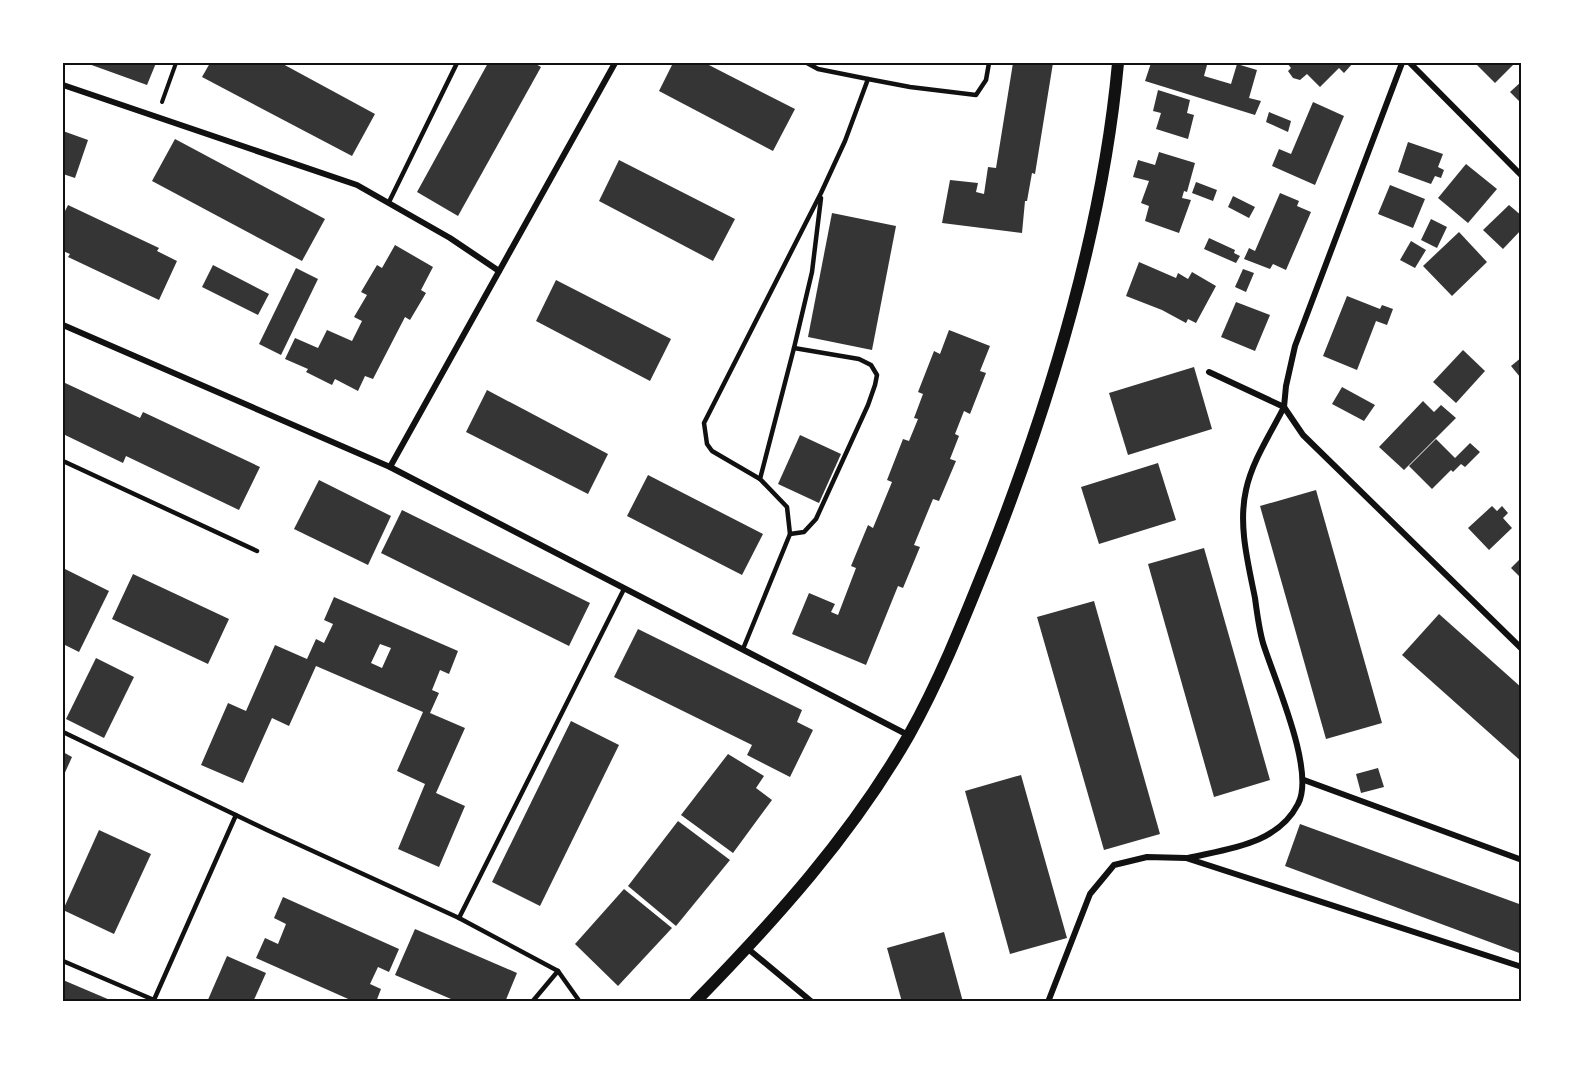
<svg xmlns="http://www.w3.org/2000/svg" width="1585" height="1065" viewBox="0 0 1585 1065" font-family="Rubik,sans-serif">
	<rect width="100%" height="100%" fill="#fff"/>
	<g fill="#353535" fill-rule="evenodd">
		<path d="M86,63h70l-9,22z"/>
		<path d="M210,63h71l94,51 -23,42 -150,-79z"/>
		<path d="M488,63h46l7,4 -83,149 -41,-24z"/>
		<path d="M673,63h32l90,46 -22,42 -114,-60z"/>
		<path d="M1013,63h40l-18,111 -3,-1 -5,28h-2l-3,32 -80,-10 8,-43 28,3 -2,9 8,2 4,-27 8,1z"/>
		<path d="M1151,63h51l5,2 -3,11 27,8 6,-20 20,6 -8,28 12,3 -6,14 -110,-34z"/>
		<path d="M1287,63h66l-9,10 -5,-5 -19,19 -13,-13 -7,6 -7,-2 -5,-7 3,-3z"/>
		<path d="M1475,63h40l-20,20z"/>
		<path d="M1522,81v23l-12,-12z"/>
		<path d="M1158,90l32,10 -3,13 7,2 -6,24 -32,-10 5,-16 -8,-2z"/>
		<path d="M1313,102l31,14 -29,69 -43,-19 7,-17 12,5z"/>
		<path d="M1269,112l22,9 -3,11 -22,-10z"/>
		<path d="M63,131l25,9 -13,38 -12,-4z"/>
		<path d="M175,139l150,80 -23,42 -150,-80z"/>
		<path d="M1408,142l35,12 -5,13 6,3 -3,8 -6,-2 -4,8 -33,-12z"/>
		<path d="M1159,152l36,11 -8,29 -3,-1 -2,7 9,2 -12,33 -34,-12 4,-15 -8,-3 8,-22 -16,-4 5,-17 17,5z"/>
		<path d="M619,160l116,59 -22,42 -114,-60z"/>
		<path d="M1466,164l31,25 -29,34 -30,-25z"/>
		<path d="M1196,182l21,8 -4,11 -21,-8z"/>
		<path d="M1390,185l35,14 -12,29 -35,-14z"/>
		<path d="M1280,193l19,8 -2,5 14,6 -25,58 -13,-6 -3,5 -26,-10 5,-11 6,3z"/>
		<path d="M1233,196l22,11 -6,11 -21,-11z"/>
		<path d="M68,205l91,43 -2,3 20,10 -18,39 -91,-43 2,-3 -7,-3v-36z"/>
		<path d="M1509,205l13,11v13l-19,20 -20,-19z"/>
		<path d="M832,213l64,13 -24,124 -64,-13z"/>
		<path d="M1431,219l16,8 -10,21 -16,-8z"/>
		<path d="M1459,232l28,30 -35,34 -29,-30z"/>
		<path d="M1209,238l26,12 -1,3 6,3 -4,7 -32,-14z"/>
		<path d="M1411,241l15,9 -11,18 -15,-8z"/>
		<path d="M395,245l38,22 -12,23 5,3 -16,27 -5,-3 -32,62 -8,-3 -7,15 -23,-12 -3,6 -26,-13 2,-3 -23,-10 10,-21 23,10 9,-18 25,11 10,-20 -8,-4 13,-22 -6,-3 16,-27 5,3z"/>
		<path d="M1139,262l37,16 2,-5 10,6 4,-7 24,14 -20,37 -8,-4 -2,4 -24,-13 -36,-14z"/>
		<path d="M213,265l56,29 -11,21 -56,-28z"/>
		<path d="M296,268l22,11 -37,76 -22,-11z"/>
		<path d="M1243,269l11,4 -8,19 -11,-5z"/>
		<path d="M556,280l115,59 -21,42 -114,-60z"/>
		<path d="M1347,296l33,13 2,-4 11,4 -6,16 -11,-4 -19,49 -34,-14z"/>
		<path d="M1236,302l34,13 -15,36 -34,-14z"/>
		<path d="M949,330l41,16 -10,25 6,2 -16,41 -6,-3 -9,23 4,2 -9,23 6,2 -17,40 -6,-2 -19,46 6,2 -17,41 -5,-2 -32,79 -74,-31 17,-41 26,11 -4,8 7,3 18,-47 -5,-2 17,-41 5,3 19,-46 -5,-2 16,-41 6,2 9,-22 -4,-1 9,-24 -5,-2 16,-41 6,3z"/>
		<path d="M1463,350l22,21 -29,32 -23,-21z"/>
		<path d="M1522,357v18l-2,2 -9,-11z"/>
		<path d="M1194,367l18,62 -84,26 -19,-62z"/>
		<path d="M63,382l77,36 3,-6 117,55 -21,43 -113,-54 -3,7 -60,-29z"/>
		<path d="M1342,387l33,18 -11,16 -32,-17z"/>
		<path d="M487,390l121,64 -20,40 -122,-62z"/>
		<path d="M1423,401l11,11 7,-7 15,13 -52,52 -25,-23z"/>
		<path d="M800,435l41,19 -22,49 -41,-19z"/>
		<path d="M1436,439l19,19 15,-15 10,9 -15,15 -4,-3 -8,8 -2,-2 -19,19 -23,-23z"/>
		<path d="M1158,463l18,57 -77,24 -18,-57z"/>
		<path d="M648,475l115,59 -21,41 -115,-59z"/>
		<path d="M319,480l72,36 -23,49 -74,-36z"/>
		<path d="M1316,490l66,233 -56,16 -66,-233z"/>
		<path d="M1492,506l5,5 5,-5 6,7 -5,5 9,10 -23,22 -21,-22z"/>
		<path d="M402,510l188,93 -21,43 -188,-93z"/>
		<path d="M1204,548l66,232 -56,17 -66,-233z"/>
		<path d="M1522,557v22l-11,-11z"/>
		<path d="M63,568l46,23 -30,61 -16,-8z"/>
		<path d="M133,574l96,45 -21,45 -96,-45z"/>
		<path d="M334,597l124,54 -9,23 -9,-4 -8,20 7,3 -9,20 35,15 -29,65 29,13 -26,61 -41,-18 27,-65 -28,-13 26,-59 -107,-46 -27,60 -17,-8 -29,65 -42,-18 27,-62 18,8 29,-66 32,14 9,-20 8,4 9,-19 -9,-4zM380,644l11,4 -9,20 -11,-5z"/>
		<path d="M1094,601l66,233 -56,16 -67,-233z"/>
		<path d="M1439,614l83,74v74l-120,-107z"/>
		<path d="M638,629l164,81 -5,12 16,8 -23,47 -43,-22 5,-10 -138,-68z"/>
		<path d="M96,658l38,19 -30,61 -38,-19z"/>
		<path d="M571,721l48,24 -79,161 -48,-24z"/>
		<path d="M63,752l9,5 -9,20z"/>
		<path d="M728,754l36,22 -8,12 16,12 -39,53 -52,-38z"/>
		<path d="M1378,768l6,19 -23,6 -5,-19z"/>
		<path d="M1021,775l46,163 -57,16 -45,-163z"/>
		<path d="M678,821l52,39 -54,66 -48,-40z"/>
		<path d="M1300,824l222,81v49l-237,-88z"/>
		<path d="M99,830l52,24 -37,80 -51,-24z"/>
		<path d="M624,889l48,39 -54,58 -43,-42z"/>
		<path d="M283,897l116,52 -10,23 -11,-5 -8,17 11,5 -5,13h-21l-99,-44 9,-20 13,6 8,-20 -12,-6z"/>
		<path d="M415,929l102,44 -12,29h-47l-63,-27z"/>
		<path d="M944,932l19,70h-61l-15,-54z"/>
		<path d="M227,956l39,17 -13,29h-46z"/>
		<path d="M63,980l47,20 -1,2h-46z"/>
	</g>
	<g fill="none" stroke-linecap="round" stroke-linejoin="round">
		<path stroke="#111" stroke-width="4" d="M162,102l14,-39"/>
		<g stroke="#111" stroke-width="4.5">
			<path d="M868,79l42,8 66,8 10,-15 3,-17"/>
			<path d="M389,202l68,-139"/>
			<path d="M63,461l194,90"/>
			<path d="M760,479l34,-131 18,-76 9,-74"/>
			<path d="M790,534l14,-2 12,-13 52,-114 7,-20 2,-10 -6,-10 -12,-6 -65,-11"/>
			<path d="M743,649l47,-115 -3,-27 -27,-28 -48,-28 -5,-7 -3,-21 117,-230 24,-52 23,-62 -50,-10 -11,-6"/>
			<path d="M63,732l204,98 192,88 99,53 22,31"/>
			<path d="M459,918l165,-329"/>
			<path d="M63,961l91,39"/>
			<path d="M153,1002l83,-187"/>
			<path d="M532,1002l26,-31"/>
		</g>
		<g stroke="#111" stroke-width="6">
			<path d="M1402,63l-107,283 -9,40 -2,21 19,28 219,214"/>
			<path d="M1410,63l112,113"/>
			<path d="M63,85l294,100 93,53 49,33"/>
			<path d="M63,325l327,142 518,268"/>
			<path d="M1209,372l75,35"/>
			<path d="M390,467l225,-404"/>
			<path d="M1304,780l218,80"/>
			<path d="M1188,858c39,-9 89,-13 110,-54 18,-33 -24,-125 -35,-161 -4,-14 -6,-30 -8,-45 -7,-35 -17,-73 -9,-108 6,-29 25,-57 38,-83"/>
			<path d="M747,948l65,54"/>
			<path d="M1048,1002l42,-108 24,-29 33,-8 39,1 336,109"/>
		</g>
		<path stroke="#111" stroke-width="12" d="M695,1002c80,-82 157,-167 214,-267 33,-59 57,-121 82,-183 60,-153 112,-325 127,-489"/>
	</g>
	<rect width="1585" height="1065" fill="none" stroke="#ffffff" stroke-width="129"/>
	<rect x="64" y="64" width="1456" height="936" fill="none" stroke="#111" stroke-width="2"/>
</svg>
